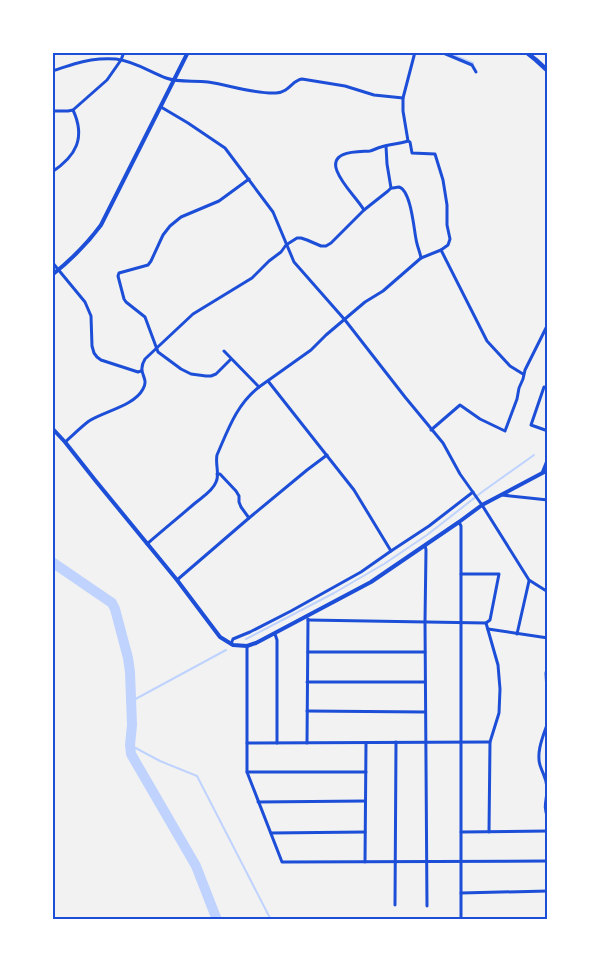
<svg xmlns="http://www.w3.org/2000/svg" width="600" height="972" viewBox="0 0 600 972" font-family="'Golos Text',sans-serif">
	<rect width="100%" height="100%" fill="#f2f2f2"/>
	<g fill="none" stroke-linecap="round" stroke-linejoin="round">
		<g stroke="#bfd3fe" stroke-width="2">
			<path d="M453,55l20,8v1"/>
			<path d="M246,639l88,-46 50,-29 43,-29 55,-43 52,-37"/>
			<path d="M130,702l96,-52"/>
			<path d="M130,745l30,16 37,15 74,144"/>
		</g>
		<path stroke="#bfd3fe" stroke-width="10" d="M52,562l60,41 3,6 13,49 2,14 2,53 -2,20 1,9 65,112 21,54"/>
		<g stroke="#1d4ed8" stroke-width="3">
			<path d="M441,52l31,13 4,7"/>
			<path d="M52,71c8,-2 15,-5 22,-7 13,-4 28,-6 42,-5 18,2 34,13 50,19 14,5 28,2 42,4 22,3 45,12 68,11 14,-1 16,-13 26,-14l43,7 29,9 29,3"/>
			<path d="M161,107l27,16 37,25 48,64 21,50 51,58 60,77 38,46 17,31 22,31 47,75 19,12"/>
			<path d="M52,111h16l5,-1 34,-30 14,-20 3,-8"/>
			<path d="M52,172c24,-16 34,-34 21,-62"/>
			<path d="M391,188c3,0 6,-1 8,-1 12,3 15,43 17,52 1,7 4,13 5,19"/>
			<path d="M364,210c-8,-13 -21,-24 -27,-39 -8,-21 21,-19 33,-20 4,-1 7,-3 11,-4 9,-3 18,-3 27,-6l-5,-30v-13l12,-46"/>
			<path d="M441,250l46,91 23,25 13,8"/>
			<path d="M52,262l33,40 6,14 1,30 2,7 3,4 4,3 37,12 3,-1"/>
			<path d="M231,359l-15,15 -5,2h-5l-15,-2 -10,-5 -23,-17 -13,-35 -19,-15 -2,-3 -6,-23 1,-3 29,-8 3,-4 12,-26 7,-9 11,-9 38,-16 30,-22"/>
			<path d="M268,381l86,109 37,61"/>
			<path d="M259,387l52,-37 15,-15 39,-33 18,-11 38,-33 20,-8 7,-5 2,-6 -3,-14v-20l-4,-25 -8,-26 -23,-1 -2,-11 -2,-1"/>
			<path d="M548,388l-4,-1 -13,38 17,6"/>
			<path d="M431,430l29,-25 20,14 25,12 12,-32 2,-11 4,-9 2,-9 23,-46"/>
			<path d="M65,442c8,-7 16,-15 24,-21 16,-10 45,-15 54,-32 7,-12 -7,-15 2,-30l48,-45 59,-36 17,-17 12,-9 5,-7 11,-7h4l6,2 14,6h5l5,-3 33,-33 24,-19 3,-3 -4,-24 -1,-18"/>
			<path d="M542,473l6,-15"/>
			<path d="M502,495l46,5"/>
			<path d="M249,518l58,-48 20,-15"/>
			<path d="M459,522l2,4v394"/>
			<path d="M147,544c16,-14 32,-27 47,-40 7,-6 19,-13 22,-22 4,-7 -1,-18 1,-27 11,-25 19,-50 42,-68l-35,-36"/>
			<path d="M425,545l1,5 -1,71 2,285"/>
			<path d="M177,580l72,-62 -8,-11 -2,-5v-6l-3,-5 -16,-17h-3"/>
			<path d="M308,620l178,3 4,-3 9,-46h-38"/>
			<path d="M486,623l12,42 2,24 -1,24 -9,29 -1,90"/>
			<path d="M488,629l60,9"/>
			<path d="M275,634l2,6v103"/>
			<path d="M517,634l12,-53"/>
			<path d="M231,644l2,-5 17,-7 41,-21 70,-39 30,-21 38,-25 44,-34"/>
			<path d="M247,646v126l35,90 266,-1"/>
			<path d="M308,652h117"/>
			<path d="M548,665l-2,8 2,37"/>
			<path d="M307,682h118"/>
			<path d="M307,711l118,1"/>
			<path d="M548,722c-5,14 -13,32 -7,46 3,8 5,10 6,19 1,10 -5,20 1,30"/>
			<path d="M247,743l243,-1"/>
			<path d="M307,743l1,-124"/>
			<path d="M247,772h119"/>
			<path d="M258,802l107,-1"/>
			<path d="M461,832l87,-1"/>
			<path d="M271,833l94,-1"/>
			<path d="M365,862l1,-119"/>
			<path d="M461,893l87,-2"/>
			<path d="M395,905l1,-163"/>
		</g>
		<g stroke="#1d4ed8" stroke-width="4">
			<path d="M52,275c19,-15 35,-31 49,-50l87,-173"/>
			<path d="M52,428l13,14 30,38 82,100 43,57 13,8 14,1 9,-3 115,-61 88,-60 23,-17 66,-35"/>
		</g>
		<path stroke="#1d4ed8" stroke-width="4.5" d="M526,52l10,8 12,11"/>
	</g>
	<rect width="600" height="972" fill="none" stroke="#ffffff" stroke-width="108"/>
	<rect x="54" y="54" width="492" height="864" fill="none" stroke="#1d4ed8" stroke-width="2"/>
</svg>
